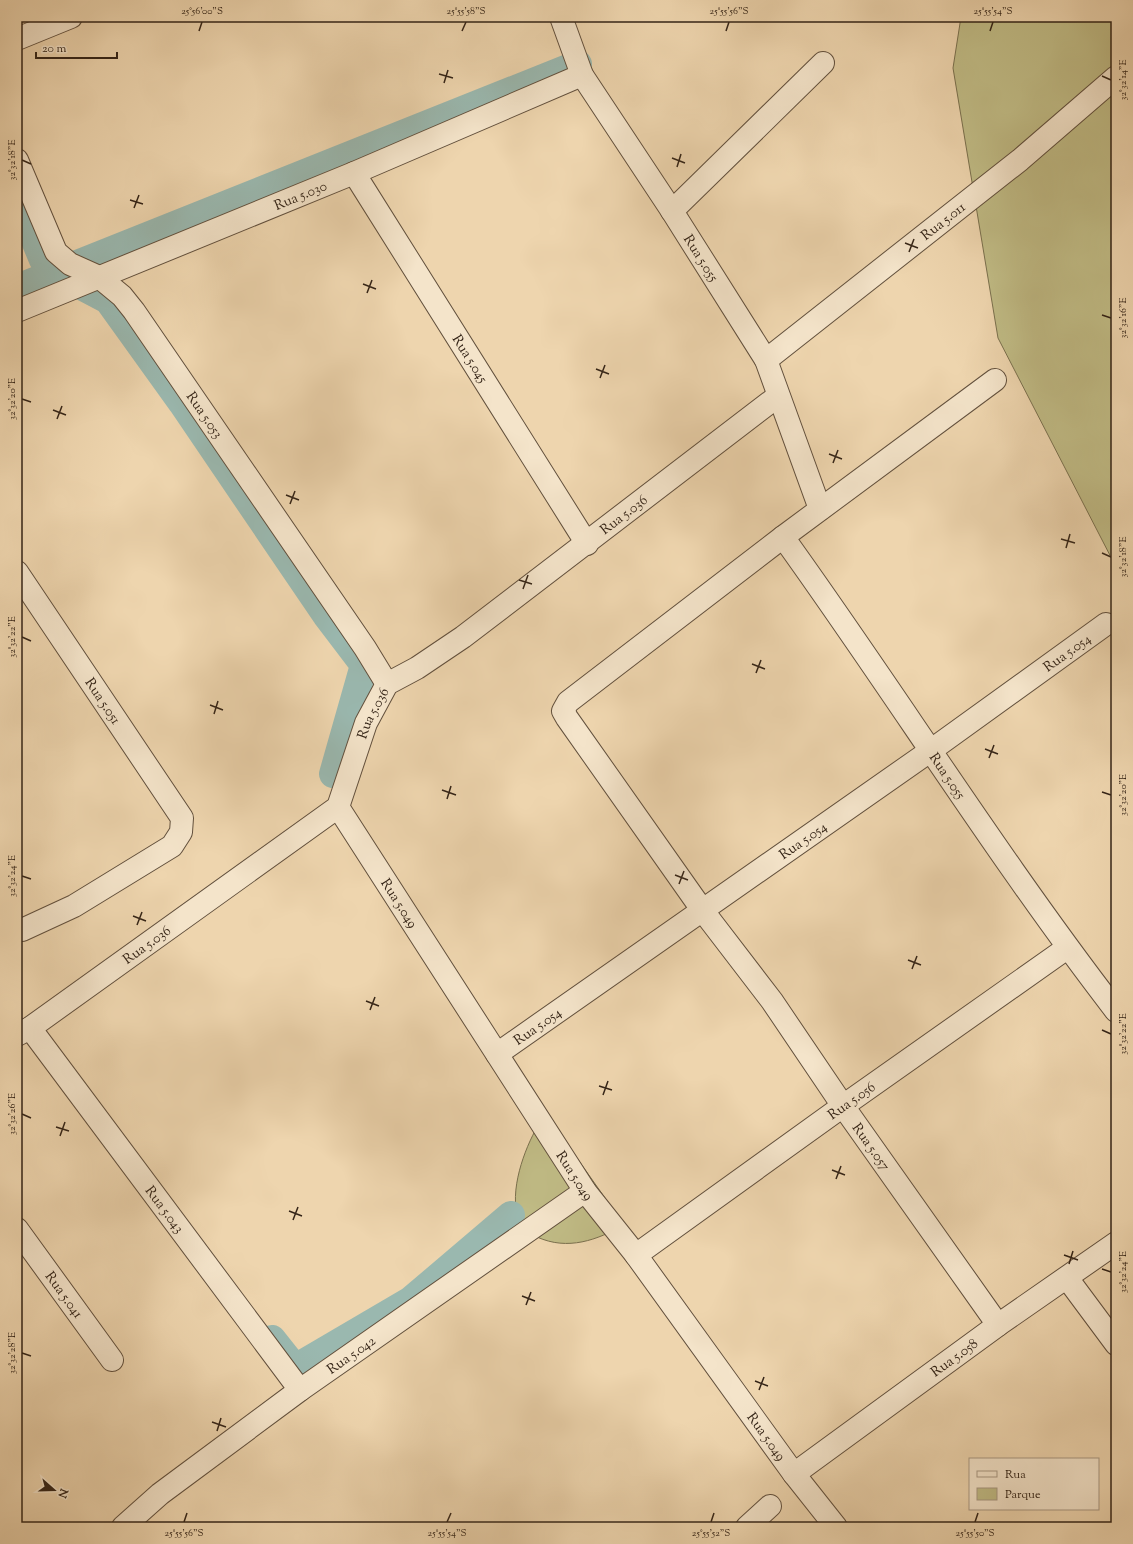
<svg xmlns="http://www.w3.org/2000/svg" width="1133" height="1544" viewBox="0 0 1133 1544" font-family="'Sorts Mill Goudy',serif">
	<rect width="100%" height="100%" fill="#eed5ae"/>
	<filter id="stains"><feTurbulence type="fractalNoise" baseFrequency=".005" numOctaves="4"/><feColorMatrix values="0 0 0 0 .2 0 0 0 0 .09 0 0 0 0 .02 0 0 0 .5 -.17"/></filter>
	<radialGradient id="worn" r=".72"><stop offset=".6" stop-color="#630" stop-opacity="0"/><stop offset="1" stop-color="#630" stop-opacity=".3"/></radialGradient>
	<g fill="#c0bb85" stroke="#7a704e">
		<path d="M961,17h155v550l-118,-229 -45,-270z"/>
		<path d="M553,1124l71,101c-27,15 -56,26 -87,12 -3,-1 -9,-2 -11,-4 -2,-2 -4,-6 -5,-8 -14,-26 1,-70 14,-94z"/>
	</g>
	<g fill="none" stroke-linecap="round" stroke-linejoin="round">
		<g stroke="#9ab8af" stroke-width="28">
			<path d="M17,197l26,63 27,20 38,20 74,103 144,212 38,50 -31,109"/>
			<path d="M17,288l561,-224"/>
			<path d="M272,1339l23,29 116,-68 100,-85"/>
		</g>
		<g stroke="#62503d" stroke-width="24">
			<g id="street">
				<path id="s1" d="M561,17l21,58 90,136 94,149 54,149"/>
				<path d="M17,39l54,-22"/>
				<path id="s2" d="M17,160l39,92 14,12 29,13 23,19 12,15 231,337 22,36"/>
				<path id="s3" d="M354,173l233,371"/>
				<path d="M672,211l151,-148"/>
				<path id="s4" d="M17,311l337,-138 228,-98"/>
				<path id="s5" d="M766,360l254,-200 96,-83"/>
				<path id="s6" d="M995,380l-212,157 -215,165 -5,9 4,7 136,193 69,90 71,105 155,219"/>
				<path id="s7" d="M783,537c113,157 215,321 333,474"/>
				<path id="s8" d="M17,572l165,246 -1,14 -9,14 -98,60 -52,24h-5"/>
				<path id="s9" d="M338,807l247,384 51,64 158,219 42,53"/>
				<path id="s10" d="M30,1028l270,362"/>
				<path id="s11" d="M17,1035l13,-7 308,-221 28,-84 21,-39 30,-16 46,-31 315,-241"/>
				<path id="s12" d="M497,1054l433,-303 176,-127"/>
				<path id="s13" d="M17,1229l95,131"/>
				<path id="s14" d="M636,1255l207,-149 224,-158"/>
				<path d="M1067,1278l49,66"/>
				<path id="s15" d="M794,1474l204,-149 118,-82"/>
				<path id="s16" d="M123,1527l37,-33 140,-104 285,-199"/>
				<path d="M747,1527l23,-21"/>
			</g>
		</g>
		<use href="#street" stroke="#f4e4ca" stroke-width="22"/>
	</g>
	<path fill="none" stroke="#342417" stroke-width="1.5" d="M199,31l3,-9M462,31l4,-9M726,31l3,-9M990,31l3,-9M439,74l14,4M1102,76l9,4M444,83l4,-13M672,158l13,5M22,160l9,4M677,167l4,-13M130,200l13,4M134,208l5,-13M905,243l13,5M909,252l5,-13M363,284l13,5M367,293l5,-13M1102,315l9,3M596,369l13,5M600,378l5,-13M22,399l9,3M53,410l13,5M57,419l5,-13M829,454l13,5M833,463l5,-13M286,495l13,5M290,504l5,-13M1061,539l14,4M1066,548l4,-14M1102,553l9,4M519,580l13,4M523,589l5,-14M22,637l9,4M752,664l13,5M756,673l5,-13M210,705l13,5M214,714l4,-13M985,749l13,5M989,758l5,-13M442,790l14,5M1102,792l9,3M447,799l4,-13M675,875l13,5M22,876l9,3M679,884l5,-13M133,916l13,5M137,925l5,-13M908,960l13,5M912,969l5,-13M366,1001l13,5M370,1010l5,-13M1102,1030l9,4M599,1086l13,4M603,1095l5,-14M22,1114l9,4M56,1127l13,4M60,1136l5,-14M832,1170l13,5M836,1179l5,-13M289,1211l13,5M293,1220l5,-13M1064,1255l14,5M1069,1264l4,-13M1102,1269l9,3M522,1296l13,5M526,1305l5,-13M22,1353l9,3M755,1381l13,5M759,1390l5,-13M212,1422l14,5M217,1431l4,-13M184,1522l3,-9M447,1522l4,-9M711,1522l3,-9M975,1522l3,-9"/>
	<g text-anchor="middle" stroke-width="3.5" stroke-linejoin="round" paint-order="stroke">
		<g font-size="14" fill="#342417" stroke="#f4e4ca">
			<text dy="5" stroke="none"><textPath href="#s4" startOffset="306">Rua 5.030</textPath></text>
			<text dy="5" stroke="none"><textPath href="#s5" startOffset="225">Rua 5.011</textPath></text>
			<text dy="5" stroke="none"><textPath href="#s1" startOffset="280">Rua 5.055</textPath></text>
			<text dy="5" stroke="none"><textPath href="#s3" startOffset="219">Rua 5.045</textPath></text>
			<text dy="5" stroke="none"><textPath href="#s2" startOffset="325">Rua 5.053</textPath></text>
			<text dy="5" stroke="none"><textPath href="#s11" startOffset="818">Rua 5.036</textPath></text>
			<text dy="5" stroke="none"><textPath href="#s12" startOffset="697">Rua 5.054</textPath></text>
			<text dy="5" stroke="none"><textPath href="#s8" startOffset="155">Rua 5.051</textPath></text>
			<text dy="5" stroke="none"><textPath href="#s11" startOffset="494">Rua 5.036</textPath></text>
			<text dy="5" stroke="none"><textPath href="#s7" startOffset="290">Rua 5.055</textPath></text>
			<text dy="5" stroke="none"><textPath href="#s12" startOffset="373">Rua 5.054</textPath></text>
			<text dy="5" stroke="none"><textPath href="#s9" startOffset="114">Rua 5.049</textPath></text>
			<text dy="5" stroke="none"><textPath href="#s11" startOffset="158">Rua 5.036</textPath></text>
			<text dy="5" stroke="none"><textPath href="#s12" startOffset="49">Rua 5.054</textPath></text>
			<text dy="5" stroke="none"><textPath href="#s14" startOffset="265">Rua 5.056</textPath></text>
			<text dy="5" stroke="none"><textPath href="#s6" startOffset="1079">Rua 5.057</textPath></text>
			<text dy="5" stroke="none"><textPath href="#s9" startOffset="438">Rua 5.049</textPath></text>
			<text dy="5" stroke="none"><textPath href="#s10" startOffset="226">Rua 5.043</textPath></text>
			<text dy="5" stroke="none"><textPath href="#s13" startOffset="81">Rua 5.041</textPath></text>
			<text dy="5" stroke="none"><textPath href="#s16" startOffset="286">Rua 5.042</textPath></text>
			<text dy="5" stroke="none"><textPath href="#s15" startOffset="198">Rua 5.058</textPath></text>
			<text dy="5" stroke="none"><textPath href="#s9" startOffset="762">Rua 5.049</textPath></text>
		</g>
	</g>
	<rect width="1133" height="1544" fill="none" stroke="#eed5ae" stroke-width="44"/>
	<rect x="969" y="1458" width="130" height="52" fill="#f4e4ca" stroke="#a79782"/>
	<rect x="977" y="1471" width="20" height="6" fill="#f4e4ca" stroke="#a79782"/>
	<text x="1005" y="1478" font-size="12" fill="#342417">Rua</text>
	<rect x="977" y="1488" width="20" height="12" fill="#c0bb85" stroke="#a79782"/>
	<text x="1005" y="1498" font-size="12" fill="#342417">Parque</text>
	<g transform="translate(54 1490) rotate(110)" stroke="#f4e4ca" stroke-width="3" paint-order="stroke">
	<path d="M0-3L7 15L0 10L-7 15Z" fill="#342417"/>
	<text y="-6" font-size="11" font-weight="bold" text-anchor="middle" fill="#342417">N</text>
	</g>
	<path d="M36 52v6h81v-6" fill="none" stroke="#342417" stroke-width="2"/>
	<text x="42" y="52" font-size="12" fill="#342417" stroke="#f4e4ca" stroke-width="3" paint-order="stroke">20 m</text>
	<rect x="22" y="22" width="1089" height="1500" fill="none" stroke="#342417" stroke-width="1.5"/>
	<g font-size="10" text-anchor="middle" fill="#342417">
		<text x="202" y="14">25°56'00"S</text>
		<text x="466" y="14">25°55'58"S</text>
		<text x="729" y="14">25°55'56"S</text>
		<text x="993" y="14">25°55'54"S</text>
		<text transform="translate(1122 80) rotate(-90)" y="4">32°32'14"E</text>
		<text transform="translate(11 160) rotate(-90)" y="4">32°32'18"E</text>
		<text transform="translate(1122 318) rotate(-90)" y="4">32°32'16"E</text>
		<text transform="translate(11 399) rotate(-90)" y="4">32°32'20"E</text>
		<text transform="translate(1122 557) rotate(-90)" y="4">32°32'18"E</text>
		<text transform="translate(11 637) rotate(-90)" y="4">32°32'22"E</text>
		<text transform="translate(1122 795) rotate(-90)" y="4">32°32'20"E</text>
		<text transform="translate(11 876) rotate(-90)" y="4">32°32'24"E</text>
		<text transform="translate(1122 1034) rotate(-90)" y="4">32°32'22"E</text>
		<text transform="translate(11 1114) rotate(-90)" y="4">32°32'26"E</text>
		<text transform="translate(1122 1272) rotate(-90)" y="4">32°32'24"E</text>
		<text transform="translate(11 1353) rotate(-90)" y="4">32°32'28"E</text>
		<text x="184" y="1536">25°55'56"S</text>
		<text x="447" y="1536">25°55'54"S</text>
		<text x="711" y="1536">25°55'52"S</text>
		<text x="975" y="1536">25°55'50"S</text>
	</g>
	<rect width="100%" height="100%" filter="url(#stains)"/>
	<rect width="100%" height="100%" fill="url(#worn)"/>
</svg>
